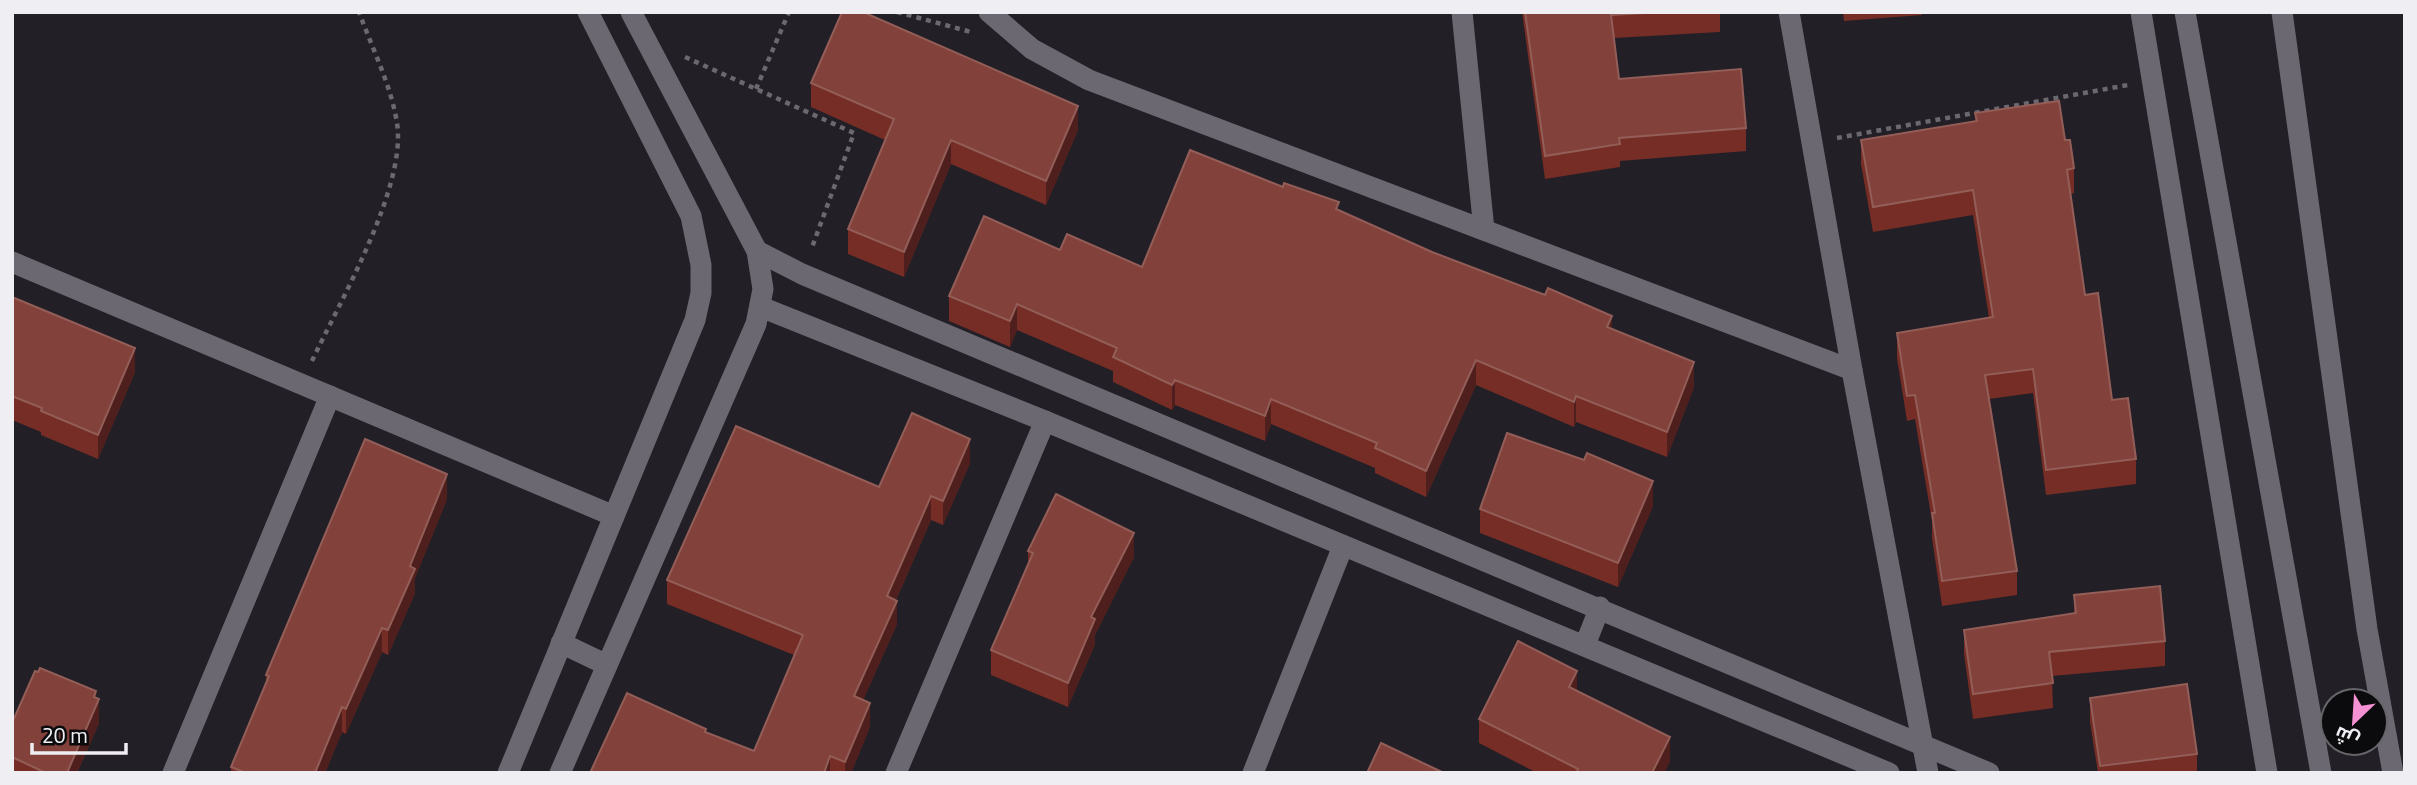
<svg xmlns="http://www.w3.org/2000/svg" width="2417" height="785" viewBox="0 0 2417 785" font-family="Georgia,Cairo,serif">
	<rect width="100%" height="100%" fill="#221f27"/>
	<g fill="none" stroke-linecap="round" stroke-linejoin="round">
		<g stroke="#6b686f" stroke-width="4.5" stroke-dasharray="5 5" stroke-linecap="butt">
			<path d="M897,12l74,20"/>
			<path d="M685,57l169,76 -43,117"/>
			<path d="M756,89l33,-77"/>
			<path d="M1837,138l291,-53"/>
			<path d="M312,361c28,-60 95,-174 85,-238 -6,-38 -25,-75 -38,-111"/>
		</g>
		<g stroke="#6b6871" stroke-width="21">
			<path d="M989,12l43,37 57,31 763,290"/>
			<path d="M1462,12l22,218"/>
			<path d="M1789,12l63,358 76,403"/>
			<path d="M2141,12l126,761"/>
			<path d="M2185,12l136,761"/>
			<path d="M2282,12l85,617 26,144"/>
			<path d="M757,251l45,23 1187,499"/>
			<path d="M12,262l602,254"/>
			<path d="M761,307l284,114 844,352"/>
			<path d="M561,643l46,22"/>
			<path d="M1585,645l15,-38"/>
			<path d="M173,773l157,-377"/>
			<path d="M508,773l187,-453 6,-27v-28l-10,-49 -103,-204"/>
			<path d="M560,773l196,-449 7,-35 -6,-38 -126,-239"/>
			<path d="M896,773l149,-352"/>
			<path d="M1253,773l90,-227"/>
		</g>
	</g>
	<g fill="#752d25">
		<path d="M1522,12h198v20l-106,6 5,41 127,49v23l-126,10v6l-75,12z"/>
		<path d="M1843,12h79v3l-78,6z"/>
		<path d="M811,83l267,47 -32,75 -95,-41 -47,113 -56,-23v-25l37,-89 -74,-33z"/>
		<path d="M1975,113l90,27 9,28v25l-4,1 15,101 27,105 24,59v25l-90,11 -13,-102 -44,6 28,172v24l-75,11 -10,-68v-17l-17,-102 -8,2 -10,-63v-25l92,-15 -16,-103 -100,17 -12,-68v-24l114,-19z"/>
		<path d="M1339,210l93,42 262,135 -27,70 -91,-35 -2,5 -98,-42 -50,112 -51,-24v-5l-104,-44 -6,17 -90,-36 -3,5 -59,-28v-11l-96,-41 -7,17 -61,-26v-25l111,-46 82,17z"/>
		<path d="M12,297l123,75 -37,87 -57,-24v-3l-29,-12z"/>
		<path d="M970,463l-27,62 -12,-5 -35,80 1,24 -34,76 7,27 -19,46h-261l116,-41 48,19 40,-96 -127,-51v-24l212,-93z"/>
		<path d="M447,499l-32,79v15l-27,62 -6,-3 -36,82 -4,-2 -17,41h-94v-6l35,-84v-8z"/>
		<path d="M1653,506l-35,81 -138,-54v-24z"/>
		<path d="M1028,551l106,6 -39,78v9l-27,63 -77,-32v-25l37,-85z"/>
		<path d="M2074,595l91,46v25l-113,10 1,32 -80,11 -9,-65v-24l110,-16z"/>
		<path d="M1577,691l93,70 -6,12h-127l-58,-30v-24z"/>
		<path d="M96,698l3,25 -22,50h-65v-50z"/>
		<path d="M2090,698l107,56v19h-99l-8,-51z"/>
	</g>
	<g fill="#4e1f1c">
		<path d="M1078,106v24l-32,75v-24z"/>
		<path d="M951,140v24l-47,113v-25z"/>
		<path d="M1017,304v26l-7,17v-26z"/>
		<path d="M1612,316v26l-5,-15z"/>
		<path d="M135,348v24l-37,87v-24z"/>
		<path d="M1476,360v25l-50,112v-26z"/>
		<path d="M1694,362v25l-27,70v-25z"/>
		<path d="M1175,380v25l-3,5v-25z"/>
		<path d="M1576,396v26l-2,5v-25z"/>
		<path d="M1271,399v25l-6,17v-25z"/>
		<path d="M970,439v24l-27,62v-24z"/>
		<path d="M447,474v25l-32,79v15l-27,62v-25l22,-64z"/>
		<path d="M1653,481v25l-35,81v-24z"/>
		<path d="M931,496v24l-44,100v-24z"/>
		<path d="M1134,533v24l-39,78v9l-27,63v-24l23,-66z"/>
		<path d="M897,601v23l-43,96v-24z"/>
		<path d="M382,628v24l-36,82v-25z"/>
		<path d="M1577,671v25l-8,-9z"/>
		<path d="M96,691v14l3,-6v24l-22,50h-10z"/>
		<path d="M870,703v24l-19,46h-6v-11z"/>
		<path d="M342,707v25l-17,41h-10z"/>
		<path d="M1670,737v24l-6,12h-12z"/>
		<path d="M830,756v17h-6z"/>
	</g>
	<g fill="#82423b" stroke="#935d58" stroke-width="2">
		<path d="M842,12h21l215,94 -32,75 -95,-41 -47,112 -56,-23 46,-110 -83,-36z"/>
		<path d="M1525,12h137l-51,3 8,64 122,-10 5,59 -127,10 1,6 -75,12z"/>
		<path d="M2059,101l6,39h5l4,28 -7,2 18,125 13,-2 14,107 16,-2 8,61 -90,11 -13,-101 -48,6 32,196 -75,10 -10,-68h3l-20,-118 -8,1 -10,-63 96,-16 -20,-127 -100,17 -12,-67 116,-19 -2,-8z"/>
		<path d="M1190,150l93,37 1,-4 55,19 -3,7 96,43 113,43 3,-7 64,28 -5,11 87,35 -27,70 -91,-36 -2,6 -98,-42 -50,111 -51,-23 2,-5 -106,-44 -6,17 -90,-36 -3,5 -59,-28 4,-9 -100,-44 -7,17 -61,-25 35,-80 76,34 7,-16 75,33z"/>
		<path d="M12,297l123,51 -37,87 -57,-24 1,-3 -30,-12z"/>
		<path d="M912,413l58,26 -27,62 -12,-5 -44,100 10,5 -43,95 16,7 -25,59 -15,-6 -6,17h-234l37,-80 79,36 -1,3 49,19 49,-116 -136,-55 69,-154 143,61z"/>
		<path d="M1507,433l77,27 3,-7 66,28 -35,82 -138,-54z"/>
		<path d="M365,439l82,35 -37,92 5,3 -27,61 -6,-2 -36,81 -4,-2 -27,66h-69l-15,-6 38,-91 -3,-1z"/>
		<path d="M1056,494l78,39 -43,84 4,2 -27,64 -77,-33 42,-97 -5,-2z"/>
		<path d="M2160,586l5,55 -116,11 4,31 -80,11 -9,-64 112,-17 -2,-18z"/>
		<path d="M1518,641l59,30 -8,16 101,50 -18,36h-76l2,-4 -99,-50z"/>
		<path d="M40,668l56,23 -2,6 5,2 -32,74h-21l-34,-16v-34l23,-52 3,1z"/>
		<path d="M2187,684l10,70 -97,12 -10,-68z"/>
		<path d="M1381,743l63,30h-77z"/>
	</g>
	<rect width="2417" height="785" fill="none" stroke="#efeef3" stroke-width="28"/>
	<g transform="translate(2354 722) rotate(205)"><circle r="33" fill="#0b0a0d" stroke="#666569" stroke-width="2"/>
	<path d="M0-5L12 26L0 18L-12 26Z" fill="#f491d3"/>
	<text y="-10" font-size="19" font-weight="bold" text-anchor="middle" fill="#efeef3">ش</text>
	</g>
	<path d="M32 743v10h94v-10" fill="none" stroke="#efeef3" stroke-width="3.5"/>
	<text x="42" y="743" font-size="21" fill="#efeef3" stroke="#0b0a0d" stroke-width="5" paint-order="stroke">20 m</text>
</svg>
